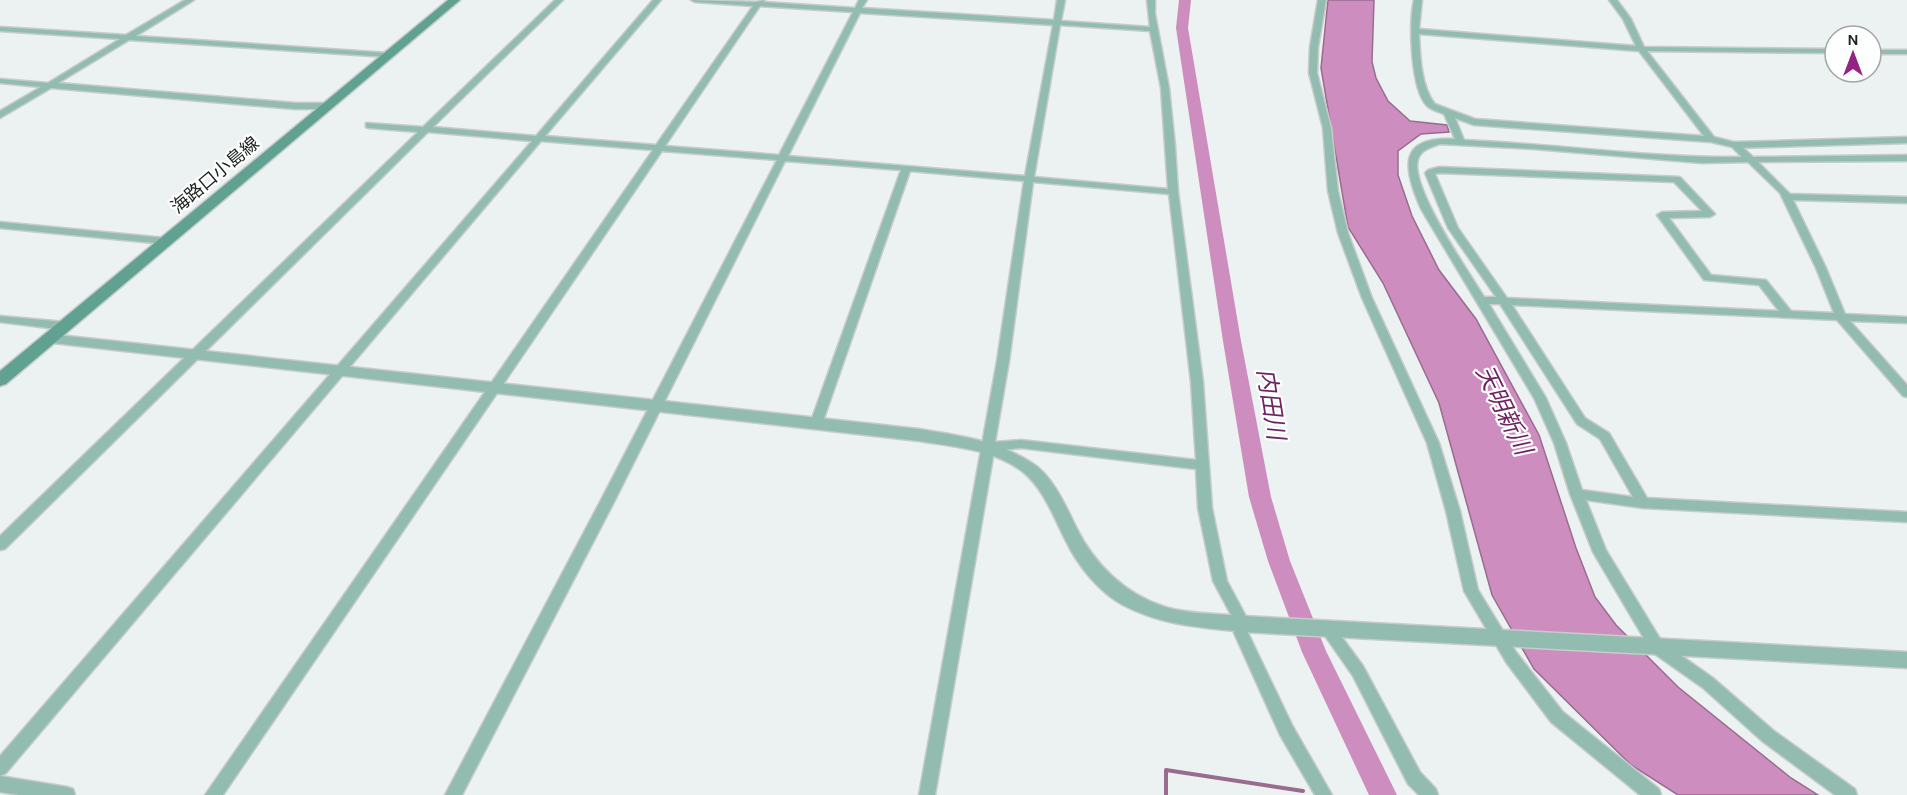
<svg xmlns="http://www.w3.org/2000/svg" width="1907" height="795" viewBox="0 0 1907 795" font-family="Karla,'Noto Sans JP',sans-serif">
	<rect width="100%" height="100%" fill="#ecf2f1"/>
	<path fill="#ce8dbf" stroke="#996c8f" stroke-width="1.5" d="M1328,0h46l-2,62 4,16 12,23 22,20 37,4 2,7 -28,2 -23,17v24l14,41 27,54 37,49 63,116 37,113 19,49 21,28 62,62 113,91 27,17h-140l-47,-30 -97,-96 -42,-74 -53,-192 -56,-120 -35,-56 -27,-159z"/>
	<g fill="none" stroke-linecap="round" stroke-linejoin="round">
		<path stroke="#996c8f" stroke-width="4" d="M1166,795v-25l137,21"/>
		<path fill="#ce8dbf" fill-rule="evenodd" d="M1179,0h12l-3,28 53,313 30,156 19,64 36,90 71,144h-28l-67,-143 -34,-91 -19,-64 -26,-156 -47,-313z"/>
		<g stroke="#c7cccb" stroke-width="3">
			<g id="minor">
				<path d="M185,0h9l-58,36 252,17 4,2 -4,2 -259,-17 -71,43 237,20h32l4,3 -4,3h-32l-244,-21 -51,30v-7l41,-24 -41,-4v-4l48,4 72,-44 -120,-8v-4l126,8z"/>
				<path d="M555,0h8l-130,127 103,9 117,-136h8l-116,136 111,9 97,-139 -58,-4 -4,-2 65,2 9,-2 -2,2 92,6 4,-8h8l-5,8 192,12 3,-20h8l-4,21 89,6 -3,-27h8v14l14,74 6,58 3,46 25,190 9,126 15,73 23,43 -2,9 44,92 40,70h-17l-35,-60 -46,-102 2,-9 -23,-43 -15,-73 -2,-39 -175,-21 -27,3 -59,344h-16l78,-434 27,-180 -114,-10 -88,253 -6,4 -6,-4 91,-254 -116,-9 -170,339 -153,295h-17l156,-295 176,-340 -115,-9 -439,644h-18l448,-645 -112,-9 -535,632 -6,3v-20l532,-615 -104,-9 -423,417 -5,1v-14l418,-404 -49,-4 -3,-1v-4l57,4zM760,6l93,6 -74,143 -114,-9zM860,13l193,12 -28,151 -237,-20zM1060,25l90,6 11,57 7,101 -134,-12zM1033,182l136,12 22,188 5,78 -175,-20 -26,2 14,-81z"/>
				<path d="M1318,0h8l-8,47 -1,26 14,55 7,63 10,42 24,65 67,145 21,68 18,79 38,62 47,60 96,77 2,6h-21l-89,-73 -45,-60 -42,-71 -18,-80 -19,-68 -65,-145 -24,-65 -10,-42 -5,-63 -14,-55 1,-26z"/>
				<path d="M1414,0h8l-3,29 217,17 -13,-27 -14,-19h8l14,19 13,28 191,2v4l-188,-2 67,86 24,6 15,14 154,-2v6l-149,1 32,32 117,3v6l-114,-3 33,68 19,46 62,3v6l-57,-2 57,64v12l-4,-1 -66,-76 -325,-15 73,113 24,15 38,65 260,14v10l-264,-14 -57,-8 20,50 56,92 51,36 61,53 81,58 2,6h-22l-73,-54 -59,-53 -51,-36 -59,-100 -23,-58 -16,-51 -20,-45 -113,-189c-17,-40 -25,-73 34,-70l-11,-25c-5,-2 -12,-4 -17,-8 -17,-18 -18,-84 -13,-106zM1419,34l220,17 65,85 -229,-17 -40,-15c-14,-17 -15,-48 -16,-70zM1455,118l19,7 237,17 21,5 10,10c-93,1 -186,-13 -278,-17zM1440,144l94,5 168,14 46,-1 32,31 36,75 18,45 -43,-2 -25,-31 -55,-5 -42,-57 41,-1 5,-3 -35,-37 -241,-10 -11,3 -3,3 23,55 48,69h-12c-15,-25 -75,-111 -66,-138 3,-9 13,-12 22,-15zM1439,173l235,9 28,29 -40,1 -5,3 47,65 55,5 20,26 -272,-13 -49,-70 -23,-54zM1489,304h11l77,120 23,15 33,58 -51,-7 -16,-47 -20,-45z"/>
				<rect x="1871" y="50" width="36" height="4"/>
				<path d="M0,222l165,16 5,3 -5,3 -165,-16z"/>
				<path d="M0,316l65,6 6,4 -6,4 -65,-8z"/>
				<path d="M1328,623l5,2 30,41 57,106 16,17 2,6h-19l-11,-11 -55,-108 -30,-43 -2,-4 2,-4z"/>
				<path d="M0,776l67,11 6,2 2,6h-56l-19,-3z"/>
			</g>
		</g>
		<g stroke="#c7cccb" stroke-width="3">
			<g id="tertiary">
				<path d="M1907,137v6l-172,5 -6,-3 6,-3z"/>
				<path d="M49,334l870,95c41,7 77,11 113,34 20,12 34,43 44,64 18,37 49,67 89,80 23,7 54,7 78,9l664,36v16l-664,-36c-43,-5 -80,-6 -120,-27 -24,-13 -45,-39 -57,-64 -12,-23 -22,-52 -43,-69 -29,-23 -69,-25 -104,-31l-875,-99 -2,-3 2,-3z"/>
			</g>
		</g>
		<g stroke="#c7cccb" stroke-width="3">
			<path id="secondary" d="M448,0h12l-454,384 -6,2v-15z"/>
		</g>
		<use href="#minor" fill="#93bcb1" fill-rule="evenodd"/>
		<use href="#tertiary" fill="#93bcb1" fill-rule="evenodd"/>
		<use href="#secondary" fill="#61a192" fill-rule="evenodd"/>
	</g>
	<g text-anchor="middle" stroke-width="4.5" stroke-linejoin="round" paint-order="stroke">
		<g font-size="18" fill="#1e201f" stroke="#fcfffe">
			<text transform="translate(215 175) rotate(-40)" y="6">海路口小島線</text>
		</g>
		<g font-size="24" font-style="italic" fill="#702363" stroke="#fcfffe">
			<text transform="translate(1271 404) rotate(81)" y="8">内田川</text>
			<text transform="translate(1504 410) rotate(64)" y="8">天明新川</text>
		</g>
	</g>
	<g transform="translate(1853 54)"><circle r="28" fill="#fcfffe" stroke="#a3a6a5" stroke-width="1.5"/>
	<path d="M0-4.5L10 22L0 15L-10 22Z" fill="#942483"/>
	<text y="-9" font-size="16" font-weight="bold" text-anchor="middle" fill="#1e201f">N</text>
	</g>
</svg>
